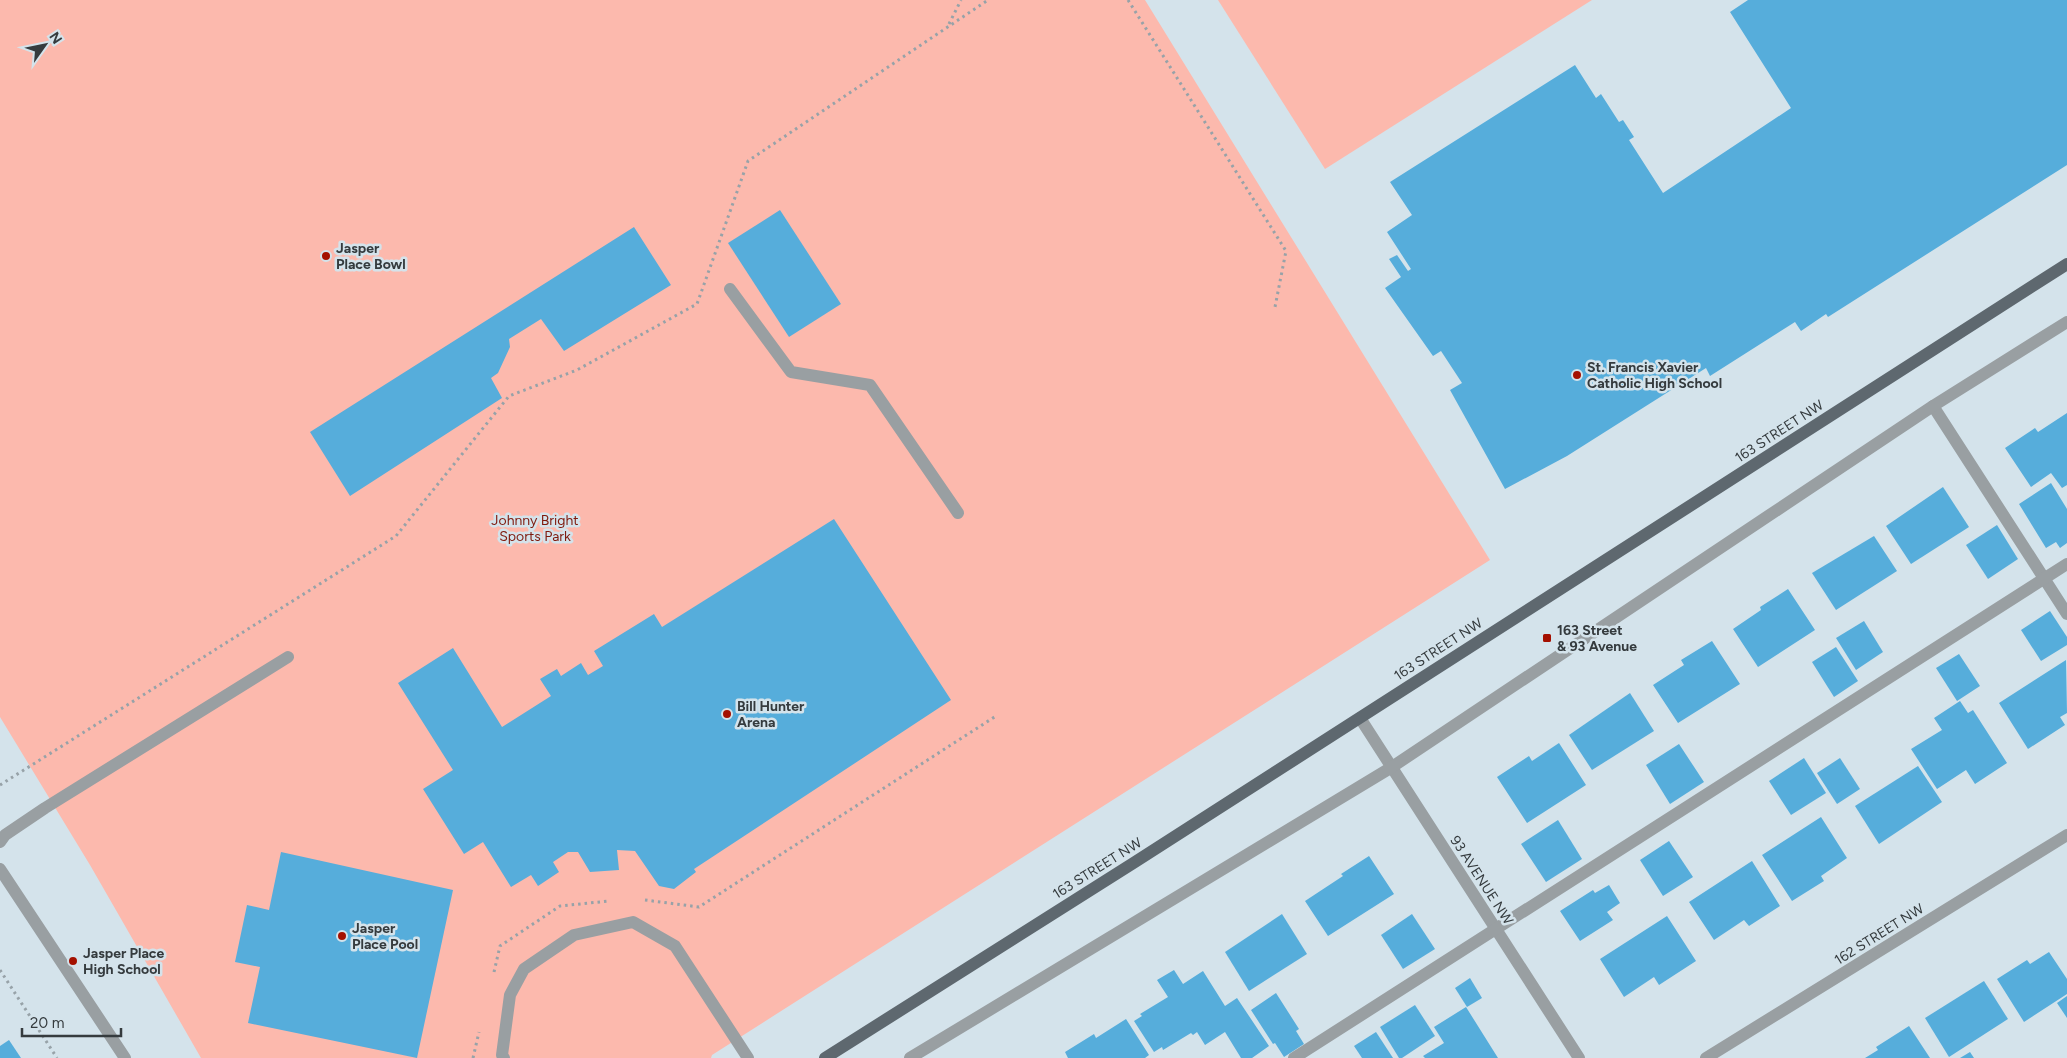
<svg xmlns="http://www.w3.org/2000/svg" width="2067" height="1058" viewBox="0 0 2067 1058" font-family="Figtree,sans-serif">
	<rect width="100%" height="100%" fill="#d4e3eb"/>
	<g fill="#fcb9ad">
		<path d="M0,0h1145l345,560 -778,495 -1,3h-510l-111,-193 -90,-148z"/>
		<path d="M1218,0h374l-267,169z"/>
	</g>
	<g fill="#56addb">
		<path d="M1748,0h319v165l-239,152 -2,-3 -25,17 -6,-9 -85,54 -4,-8 -139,88 -62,33 -55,-99 12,-7 -21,-32 -8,5 -48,-68 16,-11 -12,-18 8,-4 11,16 3,-2 -24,-37 25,-17 -22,-33 185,-117 21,33 5,-4 18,28 4,-2 11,17 -5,3 34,53 128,-85 -61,-96z"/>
		<path d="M780,210l61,94 -52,33 -61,-94z"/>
		<path d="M634,227l37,58 -107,66 -23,-32 -32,20 1,8 -12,26 -7,5 11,20 -152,98 -40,-64z"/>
		<path d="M2067,413v72l-5,3 -11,-15 -20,14 -26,-39 30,-20 3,4z"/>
		<path d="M2051,483l16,26v34l-7,5 -4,-6 -10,6 -27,-44z"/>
		<path d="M1943,487l26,40 -58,37 -25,-38z"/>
		<path d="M834,519l117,181 -257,169 2,3 -22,17 -15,-3 -24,-35 -18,-1 2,20 -29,2 -12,-20h-10l-15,10 6,10 -21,14 -7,-11 -20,12 -28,-45 -19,12 -41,-65 30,-19 -55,-87 55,-35 49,79 49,-31 -11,-17 17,-10 4,7 20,-13 7,12 15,-9 -9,-15 60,-37 8,13z"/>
		<path d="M1997,525l21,34 -30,20 -22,-34z"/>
		<path d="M1874,536l23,35 -61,39 -24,-37z"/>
		<path d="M1788,589l27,41 -57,37 -25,-38 28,-19 -1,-3z"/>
		<path d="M2050,611l17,26v8l-26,16 -20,-31z"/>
		<path d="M1864,621l19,31 -27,18 -20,-32z"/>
		<path d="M1712,641l28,43 -62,39 -25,-38 31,-20 -3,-5z"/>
		<path d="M1836,647l22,34 -24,16 -22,-35z"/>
		<path d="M1959,654l21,32 -23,15 -21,-33z"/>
		<path d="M2066,660l1,53 -7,4 5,8 -37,24 -29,-46z"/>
		<path d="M1630,693l24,38 -62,39 -23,-35z"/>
		<path d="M1960,701l8,12 5,-3 34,53 -32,21 -9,-14 -29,19 -26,-40 31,-19 -8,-12z"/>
		<path d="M1559,743l27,42 -59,38 -30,-46 32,-21 3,5z"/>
		<path d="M1679,744l25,38 -34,22 -24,-39z"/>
		<path d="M1804,758l22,35 -35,22 -22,-34z"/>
		<path d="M1840,758l20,31 -23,15 -20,-31z"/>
		<path d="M1918,766l24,36 -63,42 -24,-38z"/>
		<path d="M1821,817l26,41 -26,18 3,5 -32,20 -30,-46z"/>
		<path d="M1558,820l24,39 -36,23 -25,-38z"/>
		<path d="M1669,841l24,36 -30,19 -23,-36z"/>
		<path d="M281,852l172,38 -36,168 -169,-35 12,-56 -25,-5 12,-57 22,5z"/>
		<path d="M1369,856l25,38 -66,42 -23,-35 38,-25 -2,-2z"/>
		<path d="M1752,861l28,45 -31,20 -5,-6 -30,20 -25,-38z"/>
		<path d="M1609,885l11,18 -13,9 6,8 -33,21 -20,-30 33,-21 2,3z"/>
		<path d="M1282,914l25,40 -58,37 -24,-39z"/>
		<path d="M1412,914l23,35 -32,20 -22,-34z"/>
		<path d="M1667,916l29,45 -37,24 -5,-8 -30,20 -24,-38z"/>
		<path d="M2049,952l18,27v15l-43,28 -27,-43 30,-19 3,4z"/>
		<path d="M1174,970l9,14 20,-13 22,35 12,-8 32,48 -17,12h-11l-16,-26 -20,13 -8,-13 -4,3 -2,-2 -28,17 -1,-3 -8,5 -20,-31 8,-5 -2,-2 28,-17 -11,-17z"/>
		<path d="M1470,978l12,20 -15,9 -12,-19z"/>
		<path d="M1984,981l24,38 -59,38 -24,-39z"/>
		<path d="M1276,993l23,36 -3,2 8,13 -20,13 -9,-14 -2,1 -22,-34z"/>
		<path d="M2067,996v22l-10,-15z"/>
		<path d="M1415,1005l20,31 -33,22h-3l-19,-31z"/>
		<path d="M1466,1007l32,51h-73l-2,-2 21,-13 -10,-16z"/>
		<path d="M1126,1019l23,36 -4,3h-77l-3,-6 29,-18 2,4z"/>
		<path d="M1909,1026l21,32h-65l13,-8 -2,-3z"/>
		<path d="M1376,1032l17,26h-31l-8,-12z"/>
		<path d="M9,1040l12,18h-21v-12z"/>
		<path d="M1970,1052l4,6h-14z"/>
	</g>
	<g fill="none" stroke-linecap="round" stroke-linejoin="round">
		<g stroke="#97a2a8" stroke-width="3" stroke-dasharray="2.5 4" stroke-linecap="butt">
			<path d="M1128,0l158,251 -11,56"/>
			<path d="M949,24l12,-24"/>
			<path d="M0,785l396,-249 113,-140 68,-26 120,-66 51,-143 240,-161"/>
			<path d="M645,900l54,7 297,-191"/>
			<path d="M0,970l57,88"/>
			<path d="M494,972l6,-26 60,-40 49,-5"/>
			<path d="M473,1058l6,-26"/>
		</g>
		<g stroke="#999fa2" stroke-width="12">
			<path d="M730,289l61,83 79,13 88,128"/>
			<path d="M1933,406l134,208"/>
			<path d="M1360,718l219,340"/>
			<path d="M0,842l5,-7 40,-27 243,-151"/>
			<path d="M0,869l125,189"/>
			<path d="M504,1058l-2,-3 8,-60 14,-26 50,-34 59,-13 42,24 73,112"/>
			<path d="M910,1058l482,-291 541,-361 134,-84"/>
			<path d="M1294,1058l773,-494"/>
			<path d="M1706,1058l361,-223"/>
		</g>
		<path stroke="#5e686f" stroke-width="12" d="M825,1058l310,-196 932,-598"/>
	</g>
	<g fill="#a41000" stroke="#d4e3eb" stroke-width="2">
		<circle cx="326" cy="256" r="5"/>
		<circle cx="1577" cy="375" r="5"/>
		<rect x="1542" y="633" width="10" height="10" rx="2.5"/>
		<circle cx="727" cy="714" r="5"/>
		<circle cx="342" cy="936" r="5"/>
		<circle cx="73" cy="961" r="5"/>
	</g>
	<g text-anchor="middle" stroke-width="5" stroke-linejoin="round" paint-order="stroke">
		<g font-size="14" font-weight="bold" fill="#353b3e" stroke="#d4e3eb" text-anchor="start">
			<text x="336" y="253">Jasper<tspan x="336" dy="16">Place Bowl</tspan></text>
			<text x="1587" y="372">St. Francis Xavier<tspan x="1587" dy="16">Catholic High School</tspan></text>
			<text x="1557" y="635">163 Street<tspan x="1557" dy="16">&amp; 93 Avenue</tspan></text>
			<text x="737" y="711">Bill Hunter<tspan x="737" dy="16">Arena</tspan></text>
			<text x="352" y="933">Jasper<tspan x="352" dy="16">Place Pool</tspan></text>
			<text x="83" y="958">Jasper Place<tspan x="83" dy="16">High School</tspan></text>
		</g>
		<g font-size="14" fill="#353b3e" stroke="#d4e3eb">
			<text transform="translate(1779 431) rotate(-33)" y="5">163 STREET NW</text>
			<text transform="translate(1438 649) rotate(-33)" y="5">163 STREET NW</text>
			<text transform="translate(1097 868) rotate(-32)" y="5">163 STREET NW</text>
			<text transform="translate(1482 880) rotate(57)" y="5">93 AVENUE NW</text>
			<text transform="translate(1879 934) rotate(-32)" y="5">162 STREET NW</text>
		</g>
		<g font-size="14" fill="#7f1a0e" stroke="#d4e3eb">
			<text x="535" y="525">Johnny Bright<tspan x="535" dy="16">Sports Park</tspan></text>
		</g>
	</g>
	<g transform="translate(45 45) rotate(57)" stroke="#d4e3eb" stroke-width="4" paint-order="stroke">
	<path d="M0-4L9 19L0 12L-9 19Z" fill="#353b3e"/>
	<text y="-8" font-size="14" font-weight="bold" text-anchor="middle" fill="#353b3e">N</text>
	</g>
	<path d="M22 1028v8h99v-8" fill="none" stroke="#353b3e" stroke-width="2.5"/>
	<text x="30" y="1028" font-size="15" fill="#353b3e" stroke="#d4e3eb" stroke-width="4" paint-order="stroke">20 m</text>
</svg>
